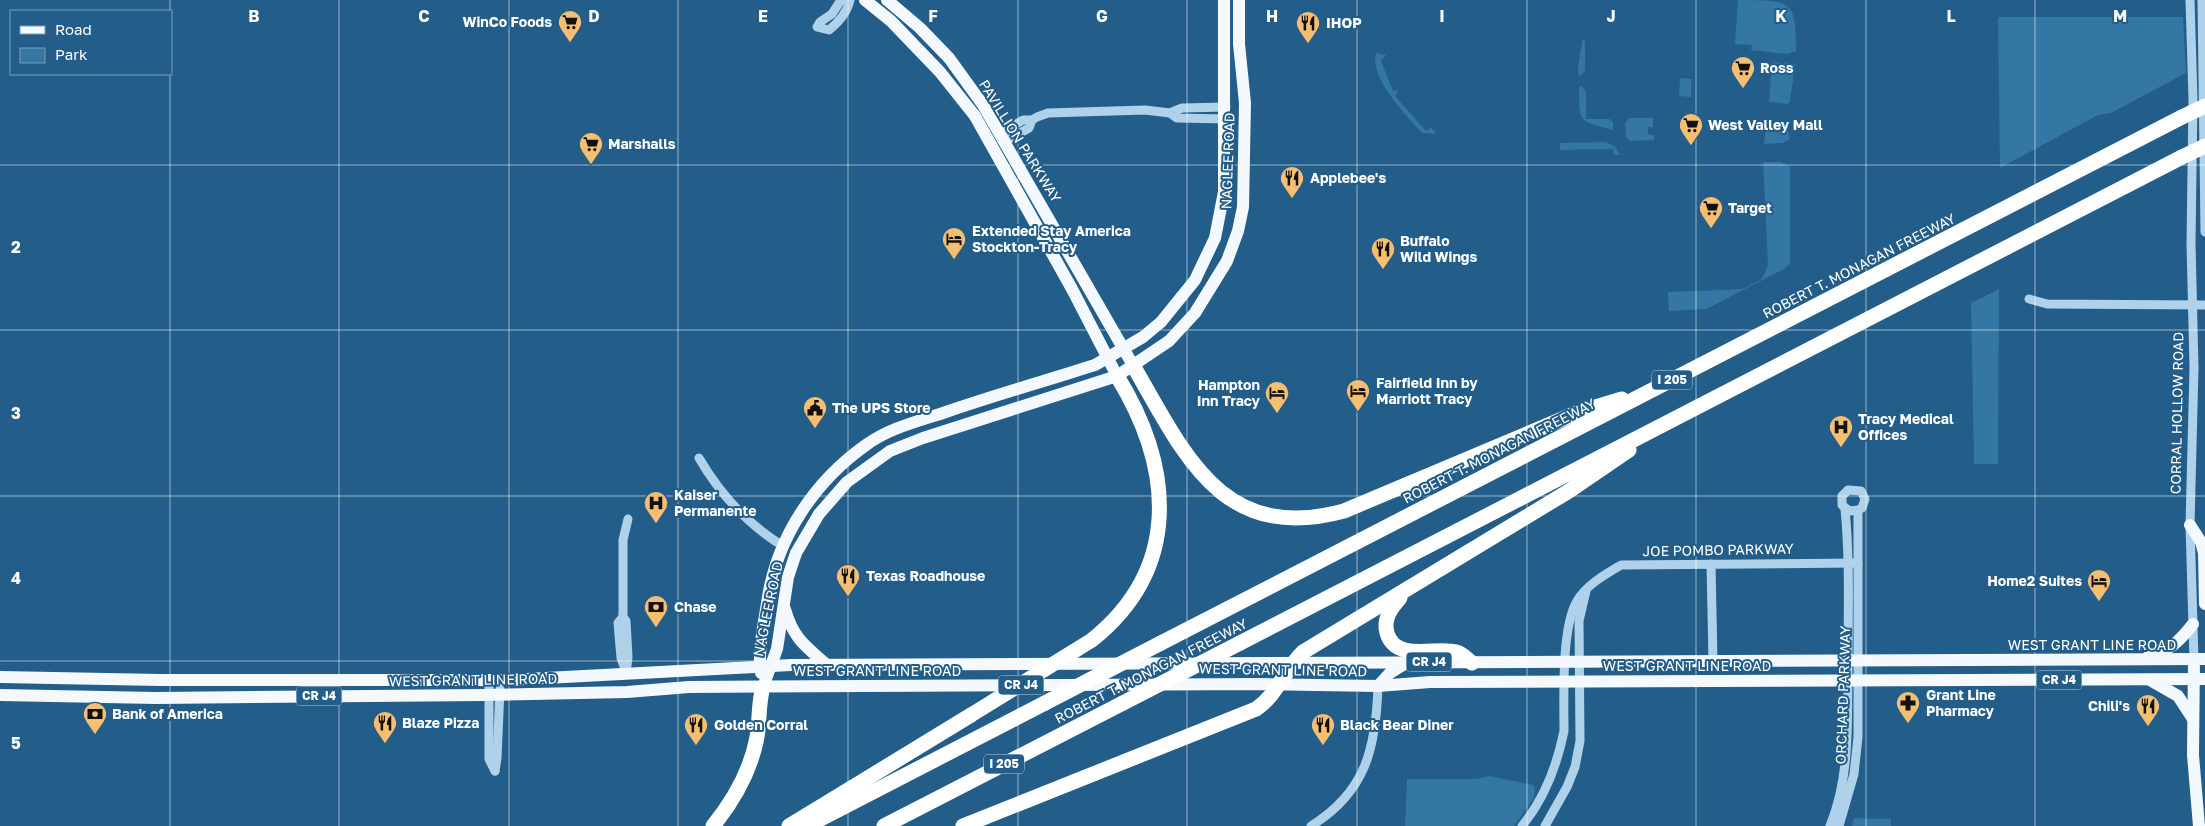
<svg xmlns="http://www.w3.org/2000/svg" width="2205" height="826" viewBox="0 0 2205 826" font-family="'Golos Text',sans-serif">
	<rect width="100%" height="100%" fill="#235d89"/>
	<g fill="#3476a4">
		<path d="M1738,0c54,0 58,0 58,51l-8,3 -37,-4 1,-5 -17,-1z"/>
		<path d="M1998,17h185l3,56 -75,40 -13,2 -98,53z"/>
		<path d="M1582,39l3,2v30l-6,6c-3,-13 3,-25 3,-38z"/>
		<path d="M1376,53l10,2 -5,6 12,30 6,-1 -4,6 31,35 5,-4 5,7 -14,-1c-15,-17 -53,-55 -46,-80z"/>
		<path d="M1772,62l23,2 -5,38 -3,2 -18,-2z"/>
		<path d="M1680,78l12,1 -1,18 -12,-1z"/>
		<path d="M1582,86l4,6v27h23l4,3v8c-33,-10 -34,-4 -34,-43z"/>
		<path d="M1630,118h23v9h-5v7l6,1v5l-24,1 -4,-4 -1,-15z"/>
		<path d="M1766,128l22,2 2,9 -7,4 -19,1z"/>
		<path d="M1605,142l10,4 5,9h-6l-1,-6 -53,1v-7z"/>
		<path d="M1763,162h18l9,5v96l-6,6 -78,40 -37,2 -1,-19 75,-3 19,-10 6,-14z"/>
		<path d="M1999,289l-1,175h-24l-3,-161z"/>
		<path d="M1489,776l44,9 2,3 -1,10 -20,28h-109l2,-47h69z"/>
		<path d="M1854,818l37,1v7h-39z"/>
	</g>
	<g fill="none" stroke-linecap="round" stroke-linejoin="round">
		<g stroke="#afd2ea" stroke-width="9">
			<path d="M841,0l-9,14 -12,8 -3,5 12,3c10,-8 18,-17 21,-30"/>
			<path d="M2190,0l3,99 -2,144 3,125 -4,157 4,135"/>
			<path d="M2202,0l3,232"/>
			<path d="M1170,113l12,-5 44,-1"/>
			<path d="M1000,134l23,-14h9"/>
			<path d="M1004,142l25,-14 3,-8 5,-3 11,-4 97,-3 25,3 7,5 49,1"/>
			<path d="M2029,299l18,5 158,1"/>
			<path d="M699,458c21,36 48,66 84,88"/>
			<path d="M1711,564l2,98"/>
			<path d="M623,617l-5,6 3,35 5,14"/>
			<path d="M626,674l2,-17 -2,-36 -3,-4v-77l5,-21"/>
			<path d="M489,680v79l6,12"/>
			<path d="M495,771l2,-13 3,-69"/>
			<path d="M1311,826c55,-34 65,-78 67,-140"/>
			<path d="M1522,826c23,-28 35,-60 42,-95 0,-32 -3,-103 13,-130 9,-16 29,-27 44,-36l237,-2"/>
			<path d="M1545,826l22,-39 8,-20 5,-26 -1,-120 7,-30"/>
			<path d="M1830,826c21,-51 17,-107 18,-161 0,-52 2,-105 -3,-156"/>
			<path d="M1839,826l15,-52 4,-37v-227l4,-2 3,-9 -4,-8 -13,-1 -6,6v9l7,6 9,-1"/>
		</g>
		<g stroke="#f3f9fe" stroke-width="12">
			<path d="M865,0l26,21 49,51 35,44 97,173 45,87"/>
			<path d="M887,0l33,28 29,30 34,47 151,262"/>
			<path d="M2190,525l11,17 3,11 1,51"/>
			<path d="M785,609c8,29 20,37 42,56"/>
			<path d="M2148,657c23,-8 30,-14 45,-33"/>
			<path d="M2194,660l-1,95 6,71"/>
			<path d="M761,673c-4,-20 4,-55 7,-76 10,-61 47,-116 98,-152 23,-17 53,-24 80,-33 49,-17 99,-31 149,-47l48,-28 18,-15 34,-42 20,-42 9,-46v-192"/>
			<path d="M0,677l160,3h347l284,-15 1414,-6"/>
			<path d="M2150,680l28,16 15,23"/>
			<path d="M1378,686l12,-13 18,-11"/>
			<path d="M763,687l14,-38 11,-72 8,-24 23,-39 28,-32 43,-31 33,-13 194,-62 52,-35 26,-28 32,-52 11,-30 5,-24 2,-104 -6,-59v-44"/>
			<path d="M0,695l156,3 327,-3 144,-3 62,-5 571,-3 118,2 52,-4 775,-3"/>
		</g>
		<g stroke="#fff" stroke-width="15">
			<path d="M1134,367c51,88 88,177 210,144l235,-99 43,-13"/>
			<path d="M1400,598c-9,10 -17,21 -13,35 9,30 49,13 69,19 6,1 12,8 16,11"/>
			<path d="M1092,640c90,-72 81,-173 25,-264"/>
			<path d="M1161,643l1021,-526"/>
			<path d="M1240,643l942,-486"/>
			<path d="M713,826c21,-26 38,-56 44,-89 3,-17 1,-33 6,-50"/>
			<path d="M789,826l182,-111"/>
			<path d="M807,826l238,-123"/>
			<path d="M884,826l239,-123"/>
			<path d="M963,826l293,-117c21,-14 29,-40 47,-57l266,-161 60,-41"/>
		</g>
		<g stroke="#fff" stroke-width="15">
			<path d="M2182,117l23,-11"/>
			<path d="M2182,157l23,-11"/>
			<path d="M1045,703l116,-60"/>
			<path d="M1123,703l117,-60"/>
			<path d="M971,715l121,-75"/>
		</g>
	</g>
	<path fill="none" stroke="#fff" stroke-width="1" stroke-opacity="0.55" d="M170,0v11M339,0v826M509,0v826M678,0v826M848,0v826M1018,0v826M1187,0v826M1357,0v826M1527,0v826M1696,0v826M1866,0v826M2035,0v826M170,74v752M0,165h2205M0,330h2205M0,496h2205M0,661h2205"/>
	<defs>
		<g id="supermarket-pin" transform="scale(1.25)"><path d="M0 17L-7.5 6A9.5 9.5 0 1 1 7.5 6Z" fill="#f6be71" stroke="#235d89"/><path d="M-6-5.5h2.5l.6 2H6L4.5 2H-2.5L-4.4-4H-6ZM-1.5 3.2a1.3 1.3 0 1 0 .1 0ZM3 3.2a1.3 1.3 0 1 0 .1 0Z" fill="#111"/></g>
		<g id="restaurant-pin" transform="scale(1.25)"><path d="M0 17L-7.5 6A9.5 9.5 0 1 1 7.5 6Z" fill="#f6be71" stroke="#235d89"/><path d="M-5-6h1v4h1v-4h1v4h1v-4h1v5L-1.5 .5V6h-2V.5L-5-1ZM5-6V6H3V1.5H1.5Q1.5-4 5-6Z" fill="#111"/></g>
		<g id="hotel-pin" transform="scale(1.25)"><path d="M0 17L-7.5 6A9.5 9.5 0 1 1 7.5 6Z" fill="#f6be71" stroke="#235d89"/><path d="M-6-4.5h1.5V1H6V5H4.5V3h-9V5H-6ZM-4 0a1.8 1.8 0 1 1 3.6 0ZM.5 0V-2.5h3Q6-2.5 6 0Z" fill="#111"/></g>
		<g id="civic-pin" transform="scale(1.25)"><path d="M0 17L-7.5 6A9.5 9.5 0 1 1 7.5 6Z" fill="#f6be71" stroke="#235d89"/><path d="M-.6-6.5H3V-4.5H.6V-3L4-1V1h2V6H-6V1h2V-1L-.6-3ZM-1.2 2.5V6h2.4V2.5Z" fill="#111"/></g>
		<g id="hospital-pin" transform="scale(1.25)"><path d="M0 17L-7.5 6A9.5 9.5 0 1 1 7.5 6Z" fill="#f6be71" stroke="#235d89"/><path d="M-5-5h3v3.5h4V-5h3V5h-3V1.5h-4V5h-3Z" fill="#111"/></g>
		<g id="bank-pin" transform="scale(1.25)"><path d="M0 17L-7.5 6A9.5 9.5 0 1 1 7.5 6Z" fill="#f6be71" stroke="#235d89"/><path d="M-6-4H6V4H-6ZM0-2.3a2.3 2.3 0 1 0 0 4.6a2.3 2.3 0 1 0 0-4.6Z" fill="#111"/></g>
		<g id="pharmacy-pin" transform="scale(1.25)"><path d="M0 17L-7.5 6A9.5 9.5 0 1 1 7.5 6Z" fill="#f6be71" stroke="#235d89"/><path d="M-2-6h4v4h4v4h-4v4h-4v-4h-4v-4h4Z" fill="#111"/></g>
	</defs>
	<g fill-rule="evenodd">
		<use href="#supermarket-pin" x="570" y="22"/>
		<use href="#restaurant-pin" x="1308" y="23"/>
		<use href="#supermarket-pin" x="1743" y="68"/>
		<use href="#supermarket-pin" x="1691" y="125"/>
		<use href="#supermarket-pin" x="591" y="144"/>
		<use href="#restaurant-pin" x="1292" y="178"/>
		<use href="#supermarket-pin" x="1711" y="208"/>
		<use href="#hotel-pin" x="954" y="239"/>
		<use href="#restaurant-pin" x="1383" y="249"/>
		<use href="#hotel-pin" x="1358" y="391"/>
		<use href="#hotel-pin" x="1277" y="393"/>
		<use href="#civic-pin" x="815" y="408"/>
		<use href="#hospital-pin" x="1841" y="427"/>
		<use href="#hospital-pin" x="656" y="503"/>
		<use href="#restaurant-pin" x="848" y="576"/>
		<use href="#hotel-pin" x="2099" y="581"/>
		<use href="#bank-pin" x="656" y="607"/>
		<use href="#pharmacy-pin" x="1908" y="703"/>
		<use href="#restaurant-pin" x="2148" y="706"/>
		<use href="#bank-pin" x="95" y="714"/>
		<use href="#restaurant-pin" x="385" y="723"/>
		<use href="#restaurant-pin" x="696" y="725"/>
		<use href="#restaurant-pin" x="1323" y="725"/>
	</g>
	<g text-anchor="middle" stroke-width="4" stroke-linejoin="round" paint-order="stroke">
		<g fill="#235d89" stroke="#bdcedc" stroke-width="1">
			<rect x="1652" y="370.5" width="40" height="19" rx="4"/>
			<rect x="1406.5" y="652.5" width="45" height="19" rx="4"/>
			<rect x="2036.5" y="670.5" width="45" height="19" rx="4"/>
			<rect x="998.5" y="675.5" width="45" height="19" rx="4"/>
			<rect x="296.5" y="686.5" width="45" height="19" rx="4"/>
			<rect x="984" y="754.5" width="40" height="19" rx="4"/>
		</g>
		<g font-size="12" font-weight="bold" fill="#fff">
			<text x="1672" y="384">I 205</text>
			<text x="1429" y="666">CR J4</text>
			<text x="2059" y="684">CR J4</text>
			<text x="1021" y="689">CR J4</text>
			<text x="319" y="700">CR J4</text>
			<text x="1004" y="768">I 205</text>
		</g>
		<g font-size="14" font-weight="bold" fill="#fff" stroke="#235d89" text-anchor="start">
			<text x="552" y="27" text-anchor="end">WinCo Foods</text>
			<text x="1326" y="28">IHOP</text>
			<text x="1760" y="73">Ross</text>
			<text x="1708" y="130">West Valley Mall</text>
			<text x="608" y="149">Marshalls</text>
			<text x="1310" y="183">Applebee's</text>
			<text x="1728" y="213">Target</text>
			<text x="972" y="236">Extended Stay America<tspan x="972" dy="16">Stockton-Tracy</tspan></text>
			<text x="1400" y="246">Buffalo<tspan x="1400" dy="16">Wild Wings</tspan></text>
			<text x="1376" y="388">Fairfield Inn by<tspan x="1376" dy="16">Marriott Tracy</tspan></text>
			<text x="1260" y="390" text-anchor="end">Hampton<tspan x="1260" dy="16">Inn Tracy</tspan></text>
			<text x="832" y="413">The UPS Store</text>
			<text x="1858" y="424">Tracy Medical<tspan x="1858" dy="16">Offices</tspan></text>
			<text x="674" y="500">Kaiser<tspan x="674" dy="16">Permanente</tspan></text>
			<text x="866" y="581">Texas Roadhouse</text>
			<text x="2082" y="586" text-anchor="end">Home2 Suites</text>
			<text x="674" y="612">Chase</text>
			<text x="1926" y="700">Grant Line<tspan x="1926" dy="16">Pharmacy</tspan></text>
			<text x="2130" y="711" text-anchor="end">Chili's</text>
			<text x="112" y="719">Bank of America</text>
			<text x="402" y="728">Blaze Pizza</text>
			<text x="714" y="730">Golden Corral</text>
			<text x="1340" y="730">Black Bear Diner</text>
		</g>
		<g font-size="14" fill="#fff" stroke="#235d89">
			<text transform="translate(1020 141) rotate(58)" y="5">PAVILLION PARKWAY</text>
			<text transform="translate(1228 161) rotate(-88)" y="5">NAGLEE ROAD</text>
			<text transform="translate(1859 266) rotate(-27)" y="5">ROBERT T. MONAGAN FREEWAY</text>
			<text transform="translate(2177 413) rotate(-89)" y="5">CORRAL HOLLOW ROAD</text>
			<text transform="translate(1499 451) rotate(-27)" y="5">ROBERT T. MONAGAN FREEWAY</text>
			<text transform="translate(1718 550) rotate(-1)" y="5">JOE POMBO PARKWAY</text>
			<text transform="translate(768 609) rotate(-78)" y="5">NAGLEE ROAD</text>
			<text x="2092" y="650">WEST GRANT LINE ROAD</text>
			<text x="1687" y="671">WEST GRANT LINE ROAD</text>
			<text transform="translate(1283 670) rotate(1)" y="5">WEST GRANT LINE ROAD</text>
			<text x="877" y="676">WEST GRANT LINE ROAD</text>
			<text transform="translate(1151 671) rotate(-27)" y="5">ROBERT T. MONAGAN FREEWAY</text>
			<text transform="translate(473 680) rotate(-1)" y="5">WEST GRANT LINE ROAD</text>
			<text transform="translate(1843 695) rotate(-88)" y="5">ORCHARD PARKWAY</text>
		</g>
	</g>
	<g font-size="16" text-anchor="middle" font-weight="bold" fill="#fff" stroke="#235d89" stroke-width="4" stroke-linejoin="round" paint-order="stroke">
		<text x="254" y="22">B</text>
		<text x="424" y="22">C</text>
		<text x="594" y="22">D</text>
		<text x="763" y="22">E</text>
		<text x="933" y="22">F</text>
		<text x="1102" y="22">G</text>
		<text x="1272" y="22">H</text>
		<text x="1442" y="22">I</text>
		<text x="1611" y="22">J</text>
		<text x="1781" y="22">K</text>
		<text x="1951" y="22">L</text>
		<text x="2120" y="22">M</text>
		<text x="16" y="253">2</text>
		<text x="16" y="419">3</text>
		<text x="16" y="584">4</text>
		<text x="16" y="749">5</text>
	</g>
	<rect x="10" y="10" width="162" height="65" fill="#235d89" stroke="#7b9eb8"/>
	<rect x="20" y="26" width="25" height="8" fill="#f3f9fe" stroke="#7b9eb8"/>
	<text x="55" y="35" font-size="15" fill="#ffffff">Road</text>
	<rect x="20" y="48" width="25" height="15" fill="#3476a4" stroke="#7b9eb8"/>
	<text x="55" y="60" font-size="15" fill="#ffffff">Park</text>
</svg>
